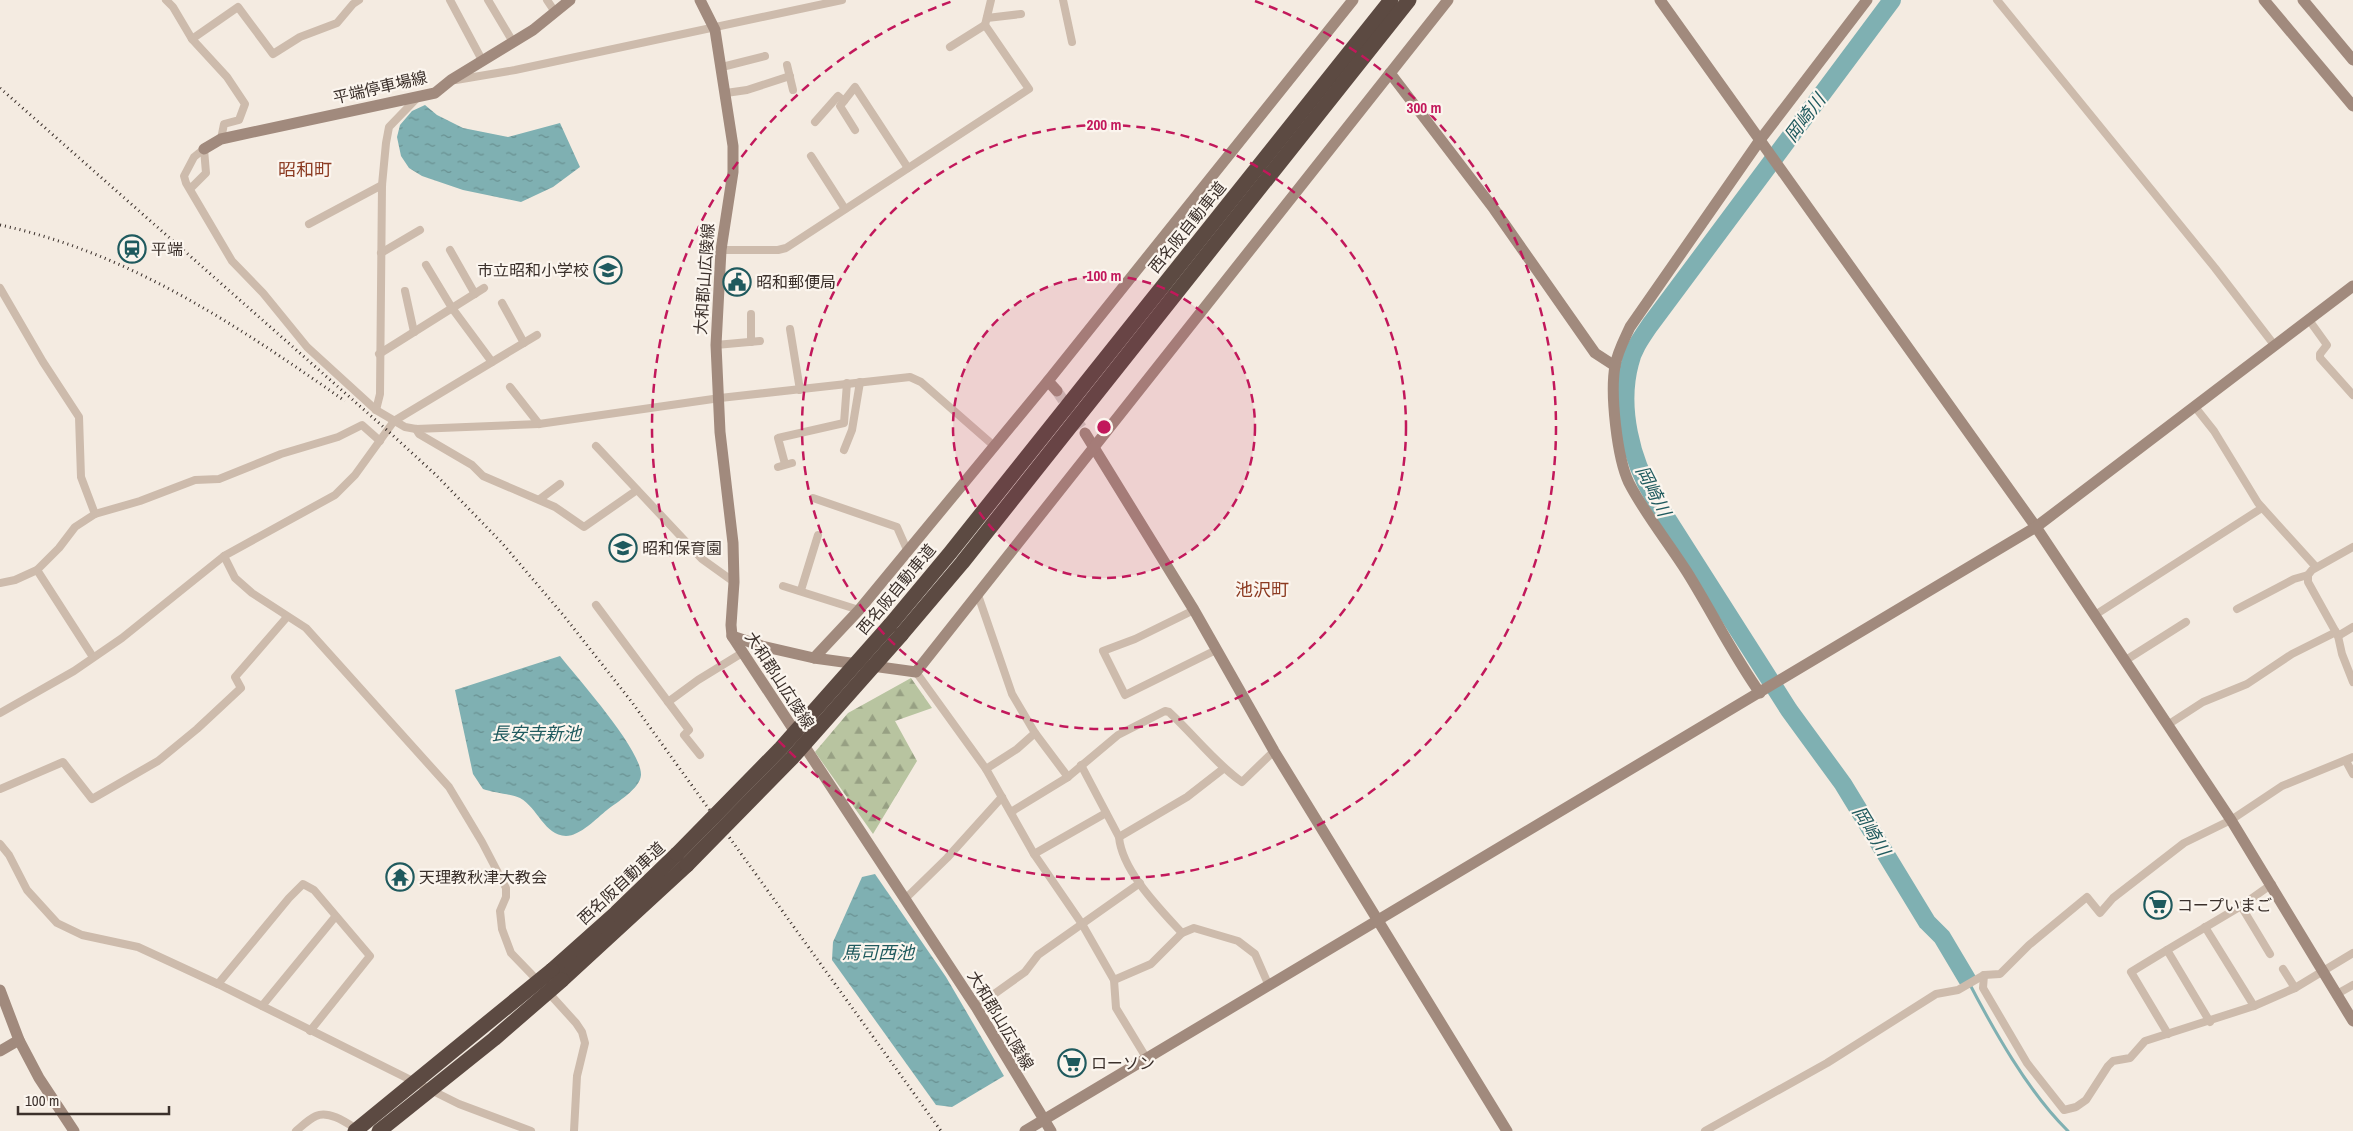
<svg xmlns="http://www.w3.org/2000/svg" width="2353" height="1131" viewBox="0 0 2353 1131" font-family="'Archivo Narrow','Noto Sans JP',sans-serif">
	<defs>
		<pattern id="forest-firs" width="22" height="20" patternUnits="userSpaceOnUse" patternTransform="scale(1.25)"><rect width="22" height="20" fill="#b8c4a0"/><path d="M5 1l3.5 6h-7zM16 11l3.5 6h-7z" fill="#97a083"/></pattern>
		<pattern id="water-ripples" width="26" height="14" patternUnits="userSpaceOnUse" patternTransform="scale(1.25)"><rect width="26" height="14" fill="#7fb0b2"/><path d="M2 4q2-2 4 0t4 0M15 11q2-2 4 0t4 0" fill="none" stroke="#699091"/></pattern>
	</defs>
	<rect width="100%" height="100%" fill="#f4ebe1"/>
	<path fill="url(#forest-firs)" d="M911,678l21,30 -37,13 22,40 -44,73 -58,-82 33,-39z"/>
	<g fill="url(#water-ripples)">
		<path d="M425,105l12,10 26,13 45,9 52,-14 20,44 -27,20 -32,15 -58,-12 -41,-14 -13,-8 -8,-12 -4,-19 3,-12 12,-14z"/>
		<path d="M560,656c18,23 82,94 81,119 -1,14 -24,27 -34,35 -10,8 -27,26 -41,26 -22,-1 -28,-28 -46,-38 -9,-4 -26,-5 -37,-9l-10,-15 -18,-84z"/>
		<path d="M875,874l71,103 58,99 -52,31 -16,-2 -104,-145 1,-18 29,-65z"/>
	</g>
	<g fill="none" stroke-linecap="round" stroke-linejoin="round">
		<path stroke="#7fb0b2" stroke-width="3" d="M1967,979c26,50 61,113 101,152"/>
		<path stroke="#7fb0b2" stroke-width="18" d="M1892,0l-242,325c-8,12 -17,24 -20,38 -12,44 1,97 24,135l135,212 54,74 84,138 15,15 25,42"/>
		<path stroke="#cfc6bd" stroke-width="11" stroke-dasharray="11 5.5" stroke-linecap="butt" d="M1057,391l28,42"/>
		<g stroke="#cdbbac" stroke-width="8">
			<path d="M166,0l7,7 19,32 35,38 18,27 -6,16 -15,4 -3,15"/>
			<path d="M450,0l32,60"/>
			<path d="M488,0l25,42"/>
			<path d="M547,0l8,12"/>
			<path d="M1063,0l9,42"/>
			<path d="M1997,0l218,268 60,78"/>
			<path d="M987,18l34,-4"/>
			<path d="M192,39l46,-32 35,47 27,-17 37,-14 16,-19 6,-4"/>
			<path d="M950,47l35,-22"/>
			<path d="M787,65l6,25"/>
			<path d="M722,67l43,-11"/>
			<path d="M456,80l59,-10 327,-70"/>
			<path d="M726,93l21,-3 43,-14"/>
			<path d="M815,122l23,-26 6,5"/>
			<path d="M855,130l-15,-24 15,-19 53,81"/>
			<path d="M811,156l34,53"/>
			<path d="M190,189l16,-16 -2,-24 -10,8 -10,19 2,7 46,78 31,32 44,54 69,63 29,17 11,2 123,-5 181,-26 190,-21 11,5 72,63"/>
			<path d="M309,224l73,-39"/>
			<path d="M450,250l25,44"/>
			<path d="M721,250h57l8,-2 243,-159 -44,-64 6,-25"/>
			<path d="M381,253l39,-23"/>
			<path d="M426,265l26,43 40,54"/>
			<path d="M0,288l43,74 36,55 2,60 14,37"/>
			<path d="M405,291l9,41"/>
			<path d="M502,303l22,40"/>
			<path d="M751,314v28"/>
			<path d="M2309,320l18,25 -7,9v4l33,37"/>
			<path d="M790,329l10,61"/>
			<path d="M716,345l44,-4"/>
			<path d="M379,354l105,-66"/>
			<path d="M510,387l29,37"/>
			<path d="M2195,407l19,24 44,72 58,64"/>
			<path d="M376,410l4,-16 2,-209 4,-42 3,-16 29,-30"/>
			<path d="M416,429l3,5 53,31 11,11 72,31 29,20 53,-37"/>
			<path d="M596,446l106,113 32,23"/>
			<path d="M844,450l8,-20 8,-48"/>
			<path d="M785,464l-7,-26 66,-15 3,-40"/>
			<path d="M778,467l14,-4"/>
			<path d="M813,498l84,29 11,25"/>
			<path d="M540,499l20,-15"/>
			<path d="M2353,547l-41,23 -4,5v7l30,54 4,18 11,28"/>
			<path d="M224,556l11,22 17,15 54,35 143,159 33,55 24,46v9l-6,14 2,18 9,24 28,29"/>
			<path d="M37,570l56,87"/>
			<path d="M0,583l15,-3 22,-10 22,-22 16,-21 20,-13 45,-13 55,-21 24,-1 62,-25 57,-17 24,-12 18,16"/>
			<path d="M783,586l76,24"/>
			<path d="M801,590l17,-55"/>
			<path d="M978,595l34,99 23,39 33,44"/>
			<path d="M596,605l93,125 -5,5 16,20"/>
			<path d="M2237,609l57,-30 14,-4"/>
			<path d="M1194,610l-59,29 -32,12 22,44 91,-45"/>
			<path d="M2095,615l167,-107"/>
			<path d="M2338,636l15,-9"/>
			<path d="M2126,660l60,-38"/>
			<path d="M916,672l70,97 48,85 48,70 32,56 2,28 31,51"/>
			<path d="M668,702l30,-22 44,-27"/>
			<path d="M0,713l74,-42 48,-33 102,-82 111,-61 20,-20 39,-54 143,-86"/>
			<path d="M2169,724l34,-22 44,-18 45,-30 44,-22"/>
			<path d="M2346,761l7,13"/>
			<path d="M1081,765l38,72c3,34 41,72 63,96l12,-5 44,13 17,13 14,32"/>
			<path d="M986,769l31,-20 18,-16"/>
			<path d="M0,789l63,-27 29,37 66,-38 39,-32 44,-41 -6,-11 52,-60"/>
			<path d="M1011,812l57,-35 50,-42 47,-24 4,1c25,23 46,51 73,70l32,-31"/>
			<path d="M1119,837l68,-40 36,-28"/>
			<path d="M0,844l9,11 18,35 30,33 25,12 56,12 80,37 241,120 72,27"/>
			<path d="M1034,854l72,-41"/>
			<path d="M905,899l42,-41 55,-61"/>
			<path d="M2241,906l29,48"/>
			<path d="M2205,927l49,79"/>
			<path d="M2167,950l-36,22 37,62"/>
			<path d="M2283,969l12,19"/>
			<path d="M1984,975l-1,13 44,75 37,47 12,-3 10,-7 22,-34 5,-5 17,-3 15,-17 109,-35 41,-18 58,-35"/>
			<path d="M1114,980l37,-16 31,-31"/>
			<path d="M218,984l71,-86 14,-14 11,6 56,66 -60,75"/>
			<path d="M547,991l29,32 6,9 3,11 -8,33 -3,55"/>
			<path d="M2337,994l16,-9"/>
			<path d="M262,1006l73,-89"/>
			<path d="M976,1007l49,-35 13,-17 102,-72"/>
			<path d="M2210,1022l-43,-72 74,-44 31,-22"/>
			<path d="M296,1131c6,-5 13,-12 20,-15 13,-6 31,7 42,14"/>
			<path d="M1705,1131l122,-68 109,-69 22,-4 26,-15 16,-1 29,-29 58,-48 13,16 13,-15 71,-55 47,-23 51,-34 71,-29"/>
		</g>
		<g stroke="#a18a7d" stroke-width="11">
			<path d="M700,0l15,30 18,116v26l-12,78 -5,95 4,87 13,111 1,39 -3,43 1,11 244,371 75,124"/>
			<path d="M1660,0l376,527 195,293 122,201"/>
			<path d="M2264,0l89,106"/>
			<path d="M2303,0l50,60"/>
			<path d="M1390,73l104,136 101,144 20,13"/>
			<path d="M204,149l17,-10 214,-46 16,-13 82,-50 37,-30"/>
			<path d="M1048,381l9,10"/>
			<path d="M1085,433l109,177 80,141 233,380"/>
			<path d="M732,636l30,10 52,12 102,14 532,-672"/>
			<path d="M814,658l45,-48 189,-229 305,-381"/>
			<path d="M1760,693c-27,-38 -48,-81 -73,-121 -19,-30 -42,-58 -58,-89 -12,-25 -19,-89 -14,-117 2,-13 9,-26 15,-39l130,-187 107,-140"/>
			<path d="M0,990l19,50 20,38 35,53"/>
			<path d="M0,1051l19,-11"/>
			<path d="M1025,1131l1011,-604 317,-241"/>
		</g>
		<g stroke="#5c4a42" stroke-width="15">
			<path d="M890,625l60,-72 441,-553"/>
			<path d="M901,635l61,-72 447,-563"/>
			<path d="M552,970l64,-57 61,-59"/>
			<path d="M562,980l125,-115"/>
		</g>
		<g stroke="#3b302b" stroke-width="3" stroke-dasharray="1 4" stroke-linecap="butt">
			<path d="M0,88l388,343 48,44 66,68 62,73 67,85 310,430"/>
			<path d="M0,225c130,28 238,101 345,176"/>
		</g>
		<g stroke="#5c4a42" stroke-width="15">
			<path d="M677,854l104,-106 109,-123"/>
			<path d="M687,865l105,-107 109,-123"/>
			<path d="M355,1131l197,-161"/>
			<path d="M379,1131l115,-92 68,-59"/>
		</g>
	</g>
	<circle cx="1104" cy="427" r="151" fill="#c2185b" fill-opacity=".12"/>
	<g fill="none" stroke="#c2185b" stroke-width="2.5" stroke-dasharray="9 6">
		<circle cx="1104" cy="427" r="151"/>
		<circle cx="1104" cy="427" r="302"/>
		<path d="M1255 1A452 452 0 1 1 953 1"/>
	</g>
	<defs>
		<g id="station-ring" transform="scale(1.4375)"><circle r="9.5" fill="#fbf5ee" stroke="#1f5a5e" stroke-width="1.5"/><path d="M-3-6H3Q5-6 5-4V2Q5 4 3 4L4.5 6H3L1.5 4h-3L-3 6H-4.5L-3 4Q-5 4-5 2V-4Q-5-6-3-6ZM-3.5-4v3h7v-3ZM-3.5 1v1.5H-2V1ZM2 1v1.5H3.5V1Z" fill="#1f5a5e"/></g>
		<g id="school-ring" transform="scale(1.4375)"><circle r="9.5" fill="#fbf5ee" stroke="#1f5a5e" stroke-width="1.5"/><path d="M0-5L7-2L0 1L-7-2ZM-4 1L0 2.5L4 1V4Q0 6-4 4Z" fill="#1f5a5e"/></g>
		<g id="civic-ring" transform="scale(1.4375)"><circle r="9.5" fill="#fbf5ee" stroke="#1f5a5e" stroke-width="1.5"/><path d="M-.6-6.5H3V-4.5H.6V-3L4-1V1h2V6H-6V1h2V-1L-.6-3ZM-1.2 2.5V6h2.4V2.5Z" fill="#1f5a5e"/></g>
		<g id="temple-ring" transform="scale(1.4375)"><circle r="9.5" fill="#fbf5ee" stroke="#1f5a5e" stroke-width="1.5"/><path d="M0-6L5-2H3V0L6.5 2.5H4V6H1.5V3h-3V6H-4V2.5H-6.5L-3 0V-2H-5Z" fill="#1f5a5e"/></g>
		<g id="supermarket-ring" transform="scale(1.4375)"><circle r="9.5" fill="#fbf5ee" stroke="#1f5a5e" stroke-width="1.5"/><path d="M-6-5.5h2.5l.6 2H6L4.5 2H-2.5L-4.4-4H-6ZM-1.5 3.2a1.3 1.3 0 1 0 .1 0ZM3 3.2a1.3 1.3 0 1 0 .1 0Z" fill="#1f5a5e"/></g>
	</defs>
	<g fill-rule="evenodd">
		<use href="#station-ring" x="132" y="249"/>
		<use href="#school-ring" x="608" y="270"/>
		<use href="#civic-ring" x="737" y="282"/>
		<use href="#school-ring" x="623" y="548"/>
		<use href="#temple-ring" x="400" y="877"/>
		<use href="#supermarket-ring" x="2158" y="905"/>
		<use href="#supermarket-ring" x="1072" y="1063"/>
	</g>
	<g text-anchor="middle" stroke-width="4.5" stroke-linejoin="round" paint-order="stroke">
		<g font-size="16" fill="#3b302b" stroke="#fbf5ee">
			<text transform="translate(380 87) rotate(-13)" y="6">平端停車場線</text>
			<text transform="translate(1187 227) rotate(-51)" y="6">西名阪自動車道</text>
			<text transform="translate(704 279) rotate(-86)" y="6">大和郡山広陵線</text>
			<text transform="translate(896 589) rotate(-50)" y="6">西名阪自動車道</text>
			<text transform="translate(780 680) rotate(57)" y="6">大和郡山広陵線</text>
			<text transform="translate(621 883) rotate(-43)" y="6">西名阪自動車道</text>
			<text transform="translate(1001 1020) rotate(59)" y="6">大和郡山広陵線</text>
		</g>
		<g font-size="16" fill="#3b302b" stroke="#fbf5ee" text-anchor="start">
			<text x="151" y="255">平端</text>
			<text x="589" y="276" text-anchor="end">市立昭和小学校</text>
			<text x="756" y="288">昭和郵便局</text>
			<text x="642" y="554">昭和保育園</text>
			<text x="419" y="883">天理教秋津大教会</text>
			<text x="2177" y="911">コープいまご</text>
			<text x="1091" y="1069">ローソン</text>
		</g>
		<g font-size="18" font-style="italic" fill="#1f5a5e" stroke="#fbf5ee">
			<text transform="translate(1805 118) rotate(-53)" y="6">岡崎川</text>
			<text transform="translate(1653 491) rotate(63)" y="6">岡崎川</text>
			<text x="536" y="740">長安寺新池</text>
			<text transform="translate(1871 831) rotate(59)" y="6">岡崎川</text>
			<text x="878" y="959">馬司西池</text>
		</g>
		<g font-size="18" fill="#8c3b22" stroke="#fbf5ee">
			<text x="305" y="176">昭和町</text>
			<text x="1262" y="596">池沢町</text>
		</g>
	</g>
	<circle cx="1104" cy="427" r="8" fill="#c2185b" stroke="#fbf5ee" stroke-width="2.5"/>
	<g font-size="15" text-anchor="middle" font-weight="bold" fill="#c2185b" stroke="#fbf5ee" stroke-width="4.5" stroke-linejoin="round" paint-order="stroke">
		<text x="1424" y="113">300 m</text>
		<text x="1104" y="130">200 m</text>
		<text x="1104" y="281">100 m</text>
	</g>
	<path d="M18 1106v8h151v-8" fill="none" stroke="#3b302b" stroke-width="2.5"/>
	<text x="25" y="1106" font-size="15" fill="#3b302b" stroke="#fbf5ee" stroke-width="4" paint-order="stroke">100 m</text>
</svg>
